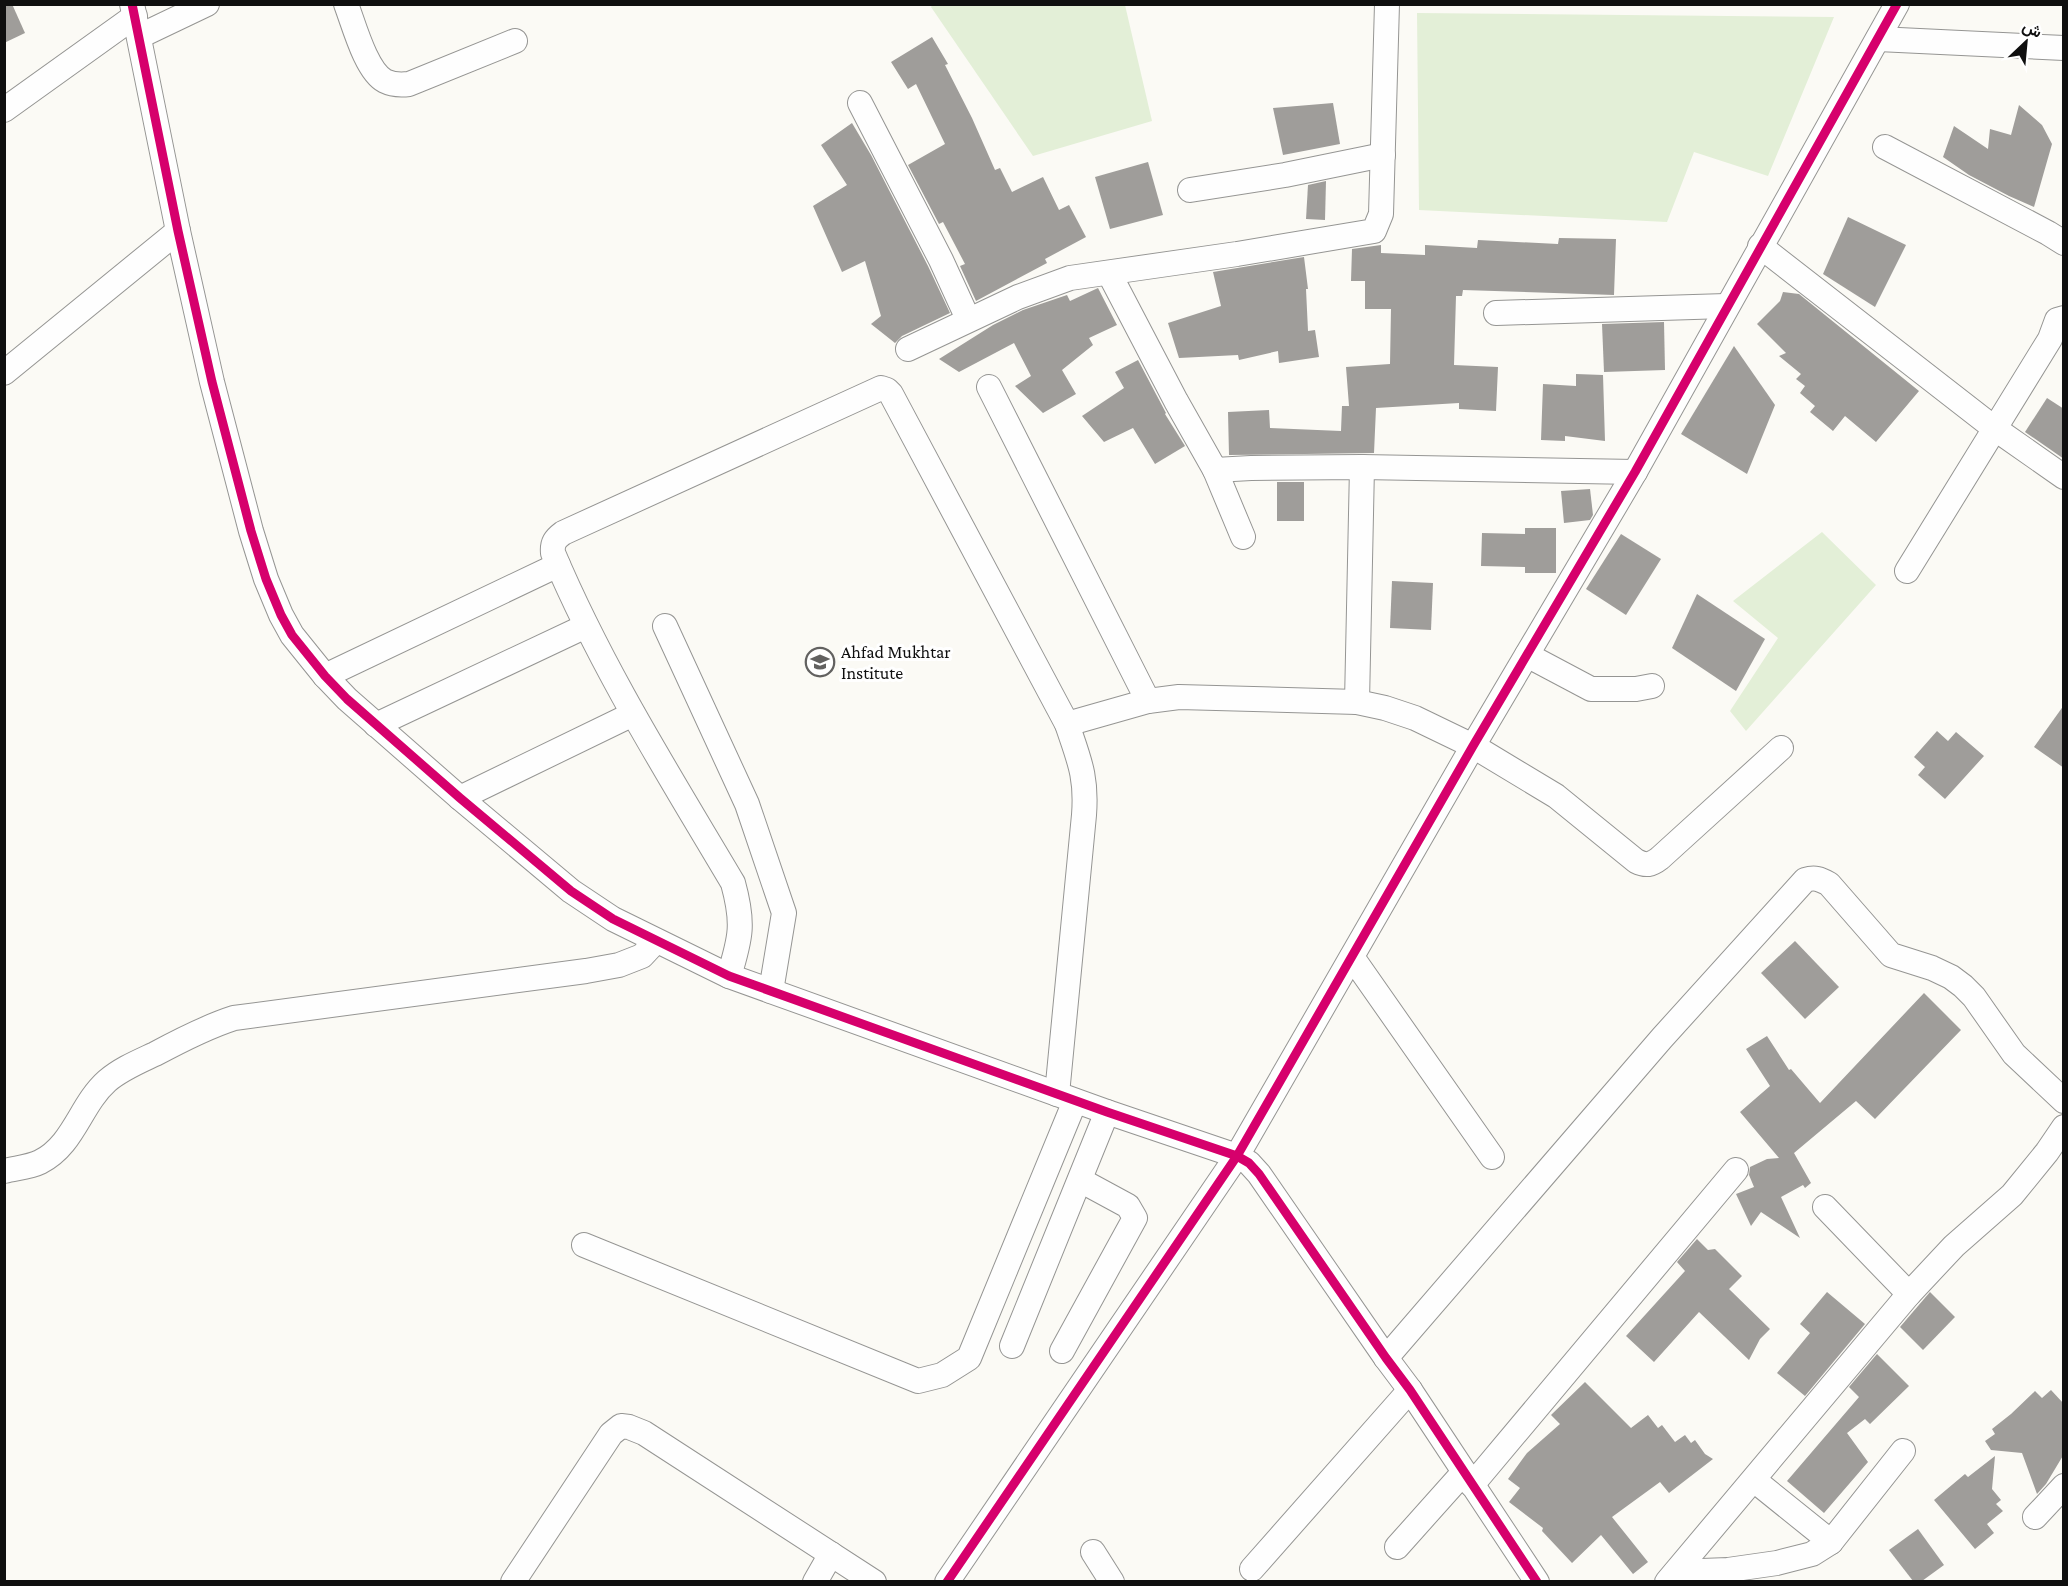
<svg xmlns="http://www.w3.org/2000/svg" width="2068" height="1586" viewBox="0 0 2068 1586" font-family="'Crimson Pro',Vazirmatn,serif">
	<rect width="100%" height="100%" fill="#fbfaf5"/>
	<g fill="#e3efd7">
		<path d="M933,4l192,1 27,116 -119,35 -102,-149z"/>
		<path d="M1417,13l417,4 -66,159 -74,-24 -27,70 -248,-12z"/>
		<path d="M1822,532l54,53 -130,146 -16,-20 48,-73 -45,-37z"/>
	</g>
	<g fill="#9f9d9a">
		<path d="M4,4h8l13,29 -21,10z"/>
		<path d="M932,37l16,27 -3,1 27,53 23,52 5,-2 12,24 31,-15 16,33 10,-5 17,32 -41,22 2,4 -71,38 -16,-35 5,-2 -22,-42 -4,2 -31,-59 37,-21 -29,-60 -8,5 -17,-27z"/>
		<path d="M1333,103l7,41 -57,11 -10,-47z"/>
		<path d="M2019,105l23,20 10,19 -18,63 -25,-11 -40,-21 -26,-18 11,-31 34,23 2,-20 21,6z"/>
		<path d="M852,123l19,32 57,111 22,47 -48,23 -7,7 -24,-19 10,-8 -16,-55 -23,11 -29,-66 34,-21 -26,-40z"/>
		<path d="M1148,162l15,53 -53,14 -15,-52z"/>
		<path d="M1326,181l-1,39 -19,-1 2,-34z"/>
		<path d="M1848,217l58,28 -31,62 -52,-33z"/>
		<path d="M1559,238l57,1 -2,56 -151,-5 -1,6h-6l-2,69 44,2 -2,44 -37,-2v-6l-83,5 -2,45 -145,2 -1,-43 41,-2 1,18 71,3 1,-25h7l-3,-39 44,-3 1,-55h-26v-28h-14l1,-32 29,-4v8l44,2v-10l52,3 1,-8 80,4z"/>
		<path d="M1304,257l4,32h-2l2,42 7,-1 4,27 -40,6 -1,-12 -39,9 -1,-5 -59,3 -11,-35 53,-17 -8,-34z"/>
		<path d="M1098,288l19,37 -28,13 4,7 -31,25 14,24 -33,19 -28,-27 16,-10 -17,-33 -55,29 -20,-13 54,-34 30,-15 44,-15 3,6z"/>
		<path d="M1783,292l16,2 120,97 -43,51 -31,-26 -12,15 -23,-19 5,-6 -15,-13 5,-7 -9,-7 5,-5 -22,-18 7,-3 -29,-29 23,-23z"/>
		<path d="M1664,322l1,48 -61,2 -2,-48z"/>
		<path d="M1734,346l41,59 -28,69 -66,-40z"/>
		<path d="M1138,360l28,53 -1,1 20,32 -30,18 -22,-36 -29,14 -22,-26 42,-28 -9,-16z"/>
		<path d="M1576,374l27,1 2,66 -40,-5v5l-24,-1 2,-56 33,2z"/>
		<path d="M2047,398l17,11v50l-39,-27z"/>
		<rect x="1277" y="482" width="27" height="39"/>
		<path d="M1590,489l3,26 -3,5 -26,3 -3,-32z"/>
		<path d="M1525,528h31v45h-31v-6l-44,-1 1,-33 43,1z"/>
		<path d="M1621,534l40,25 -35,56 -40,-26z"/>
		<path d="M1392,581l41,2 -2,47 -41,-2z"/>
		<path d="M1697,594l68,45 -29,52 -64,-43z"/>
		<path d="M2064,705v63l-30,-21z"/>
		<path d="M1937,731l11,10 8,-9 28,24 -39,43 -27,-24 7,-8 -11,-10z"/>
		<path d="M1795,941l44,46 -34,32 -44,-46z"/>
		<path d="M1924,993l37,37 -86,89 -19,-18 -62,52 17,30 -6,5 -2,-3 -22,12 19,41 -39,-26 -10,14 -15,-32 18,-7 -5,-12 1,-8 17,-8 12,-1 -39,-46 30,-26 -24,-37 21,-13 22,34 2,-1 29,34z"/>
		<path d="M1697,1239l11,11 7,-1 27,27 -13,13 41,40 -10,10 -11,21 -50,-48 -45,50 -28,-26 59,-65 -8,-9z"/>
		<path d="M1827,1292l38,32 -60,72 -28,-23 33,-40 -10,-9z"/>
		<path d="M1930,1292l25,25 -32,33 -23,-23z"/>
		<path d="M1877,1354l32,32 -39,38 -5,-5 -18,14 21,29 -44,51 -37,-32 72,-84 -10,-10z"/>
		<path d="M1585,1382l46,46 17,-13 10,13 4,-3 13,17 10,-7 6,8 4,-3 10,14 8,5 -44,34 -9,-11 -48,35 36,45 -15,12 -32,-39 -29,28 -30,-32 1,-3 -34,-26 11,-14 -12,-9 19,-26 33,-29 -9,-9z"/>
		<path d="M2051,1390l13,14v50l-18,30 -9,10 -15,-41 -31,-3 -6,-9 10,-7 -3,-5 19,-15 24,-23 7,7z"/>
		<path d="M1995,1456l-3,33 9,11 -5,4 7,7 -16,13 7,9 -19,16 -41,-49 31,-26 3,3z"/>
		<path d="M1918,1529l26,36 -22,16h-9l-24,-31z"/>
	</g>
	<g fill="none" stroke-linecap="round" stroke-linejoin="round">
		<g stroke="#959593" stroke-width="26">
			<g id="minor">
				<path d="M132,4l46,227 34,151 39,149 15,48 15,36 11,20 33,41 22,23 113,99 111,93 42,28 116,57 378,136 130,44 12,7 10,11 127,184 24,32 127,192"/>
				<path d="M346,4c8,21 20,67 39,77 8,4 16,4 24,3l106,-43"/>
				<path d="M140,36l67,-32"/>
				<path d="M1878,39l186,9"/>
				<path d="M860,103l81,157 27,59"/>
				<path d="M4,110l131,-94"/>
				<path d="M1885,147l163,86 16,10"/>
				<path d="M1190,190l95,-15 98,-20"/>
				<path d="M1760,246l234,182 70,49"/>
				<path d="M1109,273l67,128 39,69 36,-2 111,-1 273,5"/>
				<path d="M1496,313l230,-7"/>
				<path d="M908,349l110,-52 52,-19 167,-24 137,-23 7,-17 6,-210"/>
				<path d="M4,373l174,-142"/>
				<path d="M989,387l159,314"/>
				<path d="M1215,470l28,67"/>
				<path d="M1907,571l143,-232 7,-19 7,-2"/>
				<path d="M665,626l82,178 37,109 -13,78"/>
				<path d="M1527,655l64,34h45l16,-3"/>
				<path d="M325,676l233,-111"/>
				<path d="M1357,702l5,-235"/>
				<path d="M1067,724l81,-23 31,-4 178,5 28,6 30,10 58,28 83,50 80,65c10,5 15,4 24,-3l121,-110"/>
				<path d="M376,725l210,-99"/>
				<path d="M460,798l173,-84"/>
				<path d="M1352,957l140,200"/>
				<path d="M729,976c12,-39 15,-53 4,-93 -64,-108 -131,-214 -180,-330 -1,-10 2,-14 10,-20l318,-145 6,2 4,4 176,330c12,36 20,52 17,91l-27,279"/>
				<path d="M4,1171c12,-3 26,-4 36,-9 34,-17 40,-57 67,-81 14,-12 31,-19 48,-27 26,-14 51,-27 79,-36l352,-47 33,-6 23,-9 14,-15"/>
				<path d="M1825,1207l84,87"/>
				<path d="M584,1245l334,136 24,-6 27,-17 106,-257"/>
				<path d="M1012,1346l95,-234"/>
				<path d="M1062,1351l73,-133 -7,-12 -48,-26"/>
				<path d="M1386,1358l276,-320 143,-158c10,-3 15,-1 24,4l62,71 41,13 19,9 12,9 11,11 40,57 50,47"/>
				<path d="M1754,1480l77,62"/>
				<path d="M1472,1485l264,-315"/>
				<path d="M2035,1517l29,-31"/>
				<path d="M1397,1547l67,-75"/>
				<path d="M1093,1552l19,30"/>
				<path d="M1252,1569l158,-179"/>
				<path d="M1676,1572l52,-2 49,-7 35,-9 19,-12 72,-91"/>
				<path d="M513,1582l98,-148 10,-8 8,1 15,6 230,149"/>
				<path d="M815,1582l16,-28"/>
				<path d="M947,1582l290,-426 236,-410 162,-274 262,-468"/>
				<path d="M1667,1582l242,-288 45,-48 58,-51 35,-43 17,-25"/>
			</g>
		</g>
		<use href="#minor" stroke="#fefefe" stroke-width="24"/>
		<g stroke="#fff" stroke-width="13">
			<g id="cycleway">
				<path d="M132,4l46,227 34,151 39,149 15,48 15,36 11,20 33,41 22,23 113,99 111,93 42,28 116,57 378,136 130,44 12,7 10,11 127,184 24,32 127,192"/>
				<path d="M947,1582l290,-426 236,-410 162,-274 262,-468"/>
			</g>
		</g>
		<use href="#cycleway" stroke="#d6006c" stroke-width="9"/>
	</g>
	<defs>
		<g id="university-ring" transform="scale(1.5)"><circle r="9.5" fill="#fff" stroke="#626160" stroke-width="1.5"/><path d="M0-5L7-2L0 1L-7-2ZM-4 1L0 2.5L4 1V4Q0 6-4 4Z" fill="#626160"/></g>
	</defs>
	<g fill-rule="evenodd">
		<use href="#university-ring" x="820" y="662"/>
	</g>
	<g text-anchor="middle" stroke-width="6" stroke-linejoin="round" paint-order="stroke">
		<g font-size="18" fill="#0f0f0f" stroke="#fff" text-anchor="start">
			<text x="841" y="658">Ahfad Mukhtar<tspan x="841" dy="21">Institute</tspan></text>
		</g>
	</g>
	<rect width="2068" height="1586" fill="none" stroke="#0f0f0f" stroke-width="12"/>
	<g transform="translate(2026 42) rotate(26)" stroke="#ffffff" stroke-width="4.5" paint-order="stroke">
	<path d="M0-4.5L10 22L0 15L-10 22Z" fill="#0f0f0f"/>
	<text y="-9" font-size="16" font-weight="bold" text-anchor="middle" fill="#0f0f0f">ش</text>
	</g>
</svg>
